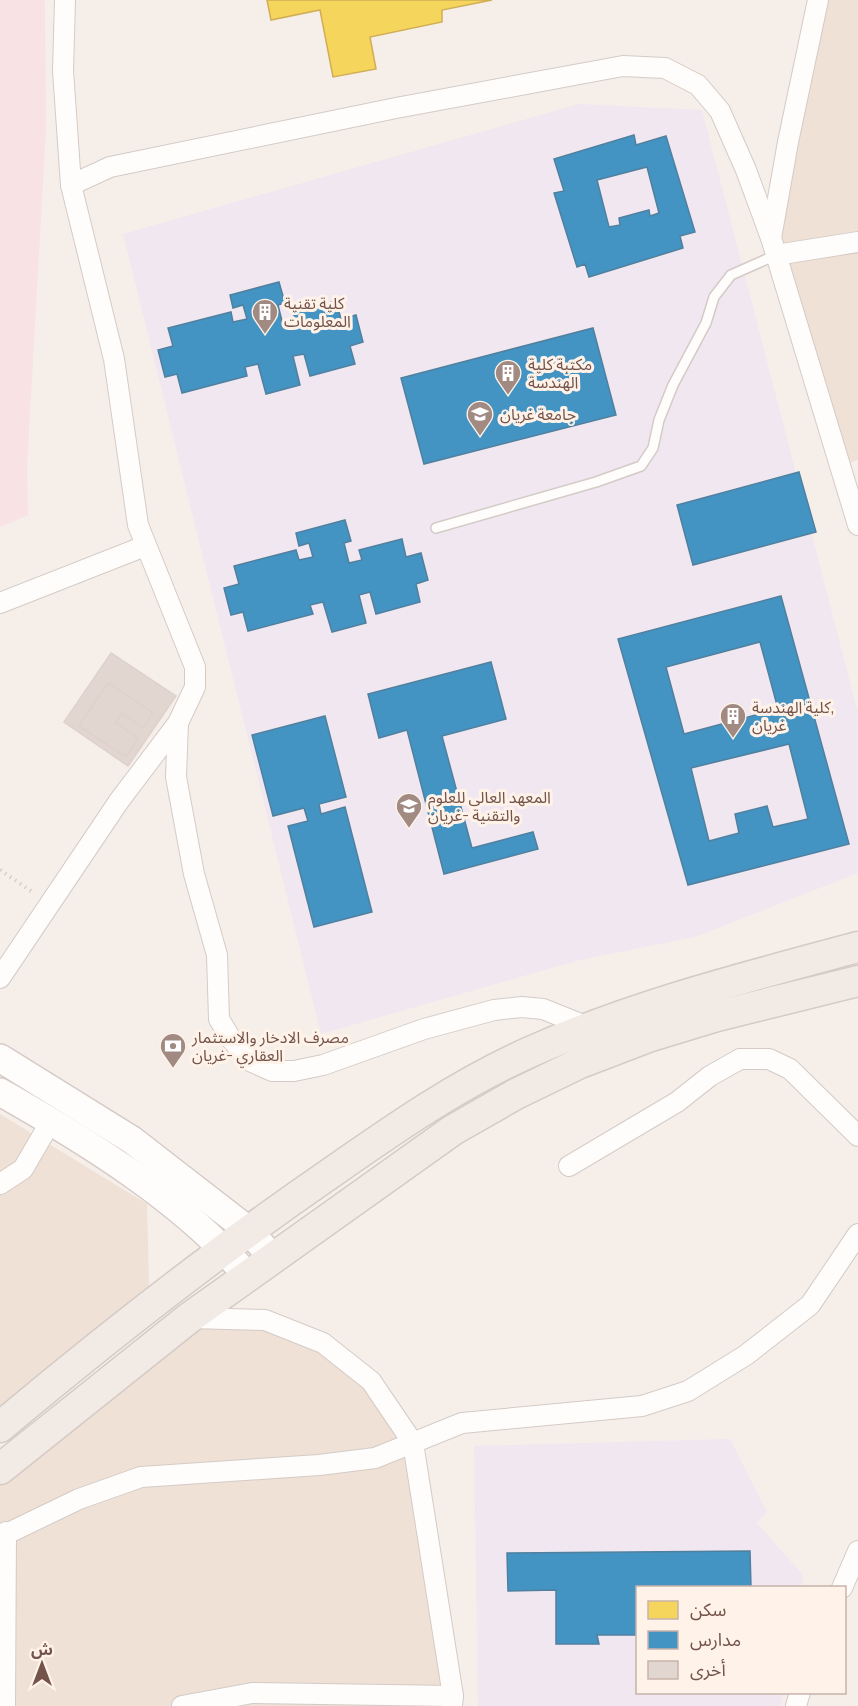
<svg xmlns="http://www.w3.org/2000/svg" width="858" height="1706" viewBox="0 0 858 1706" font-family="Manrope,'Noto Sans Arabic',sans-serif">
	<rect width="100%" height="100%" fill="#f6efe9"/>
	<g fill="#efe1d6">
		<path d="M819,0h39v460l-16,5 -64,-212z"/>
		<path d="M0,1114l147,90 2,82 -149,120z"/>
		<path d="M189,1319l76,3 56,22 49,38 43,61 38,263h-451v-235z"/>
	</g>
	<g fill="#f0e7f1">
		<path d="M579,104l123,6 156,603v160l-163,64 -115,23 -259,74 -198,-800z"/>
		<path d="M730,1439l37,73 -10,11 46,52 -2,12 -163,1v104l145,1 -2,13h-303l-4,-260z"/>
	</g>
	<path fill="#f8e2e4" d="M0,0h45l1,130 -19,336 1,49 -28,12z"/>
	<path fill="#f6d55c" stroke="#cfae57" stroke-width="1.5" d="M267,0h225l-50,10v12l-72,15 6,32 -43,8 -13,-67 -49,10z"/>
	<g fill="#4393c3" stroke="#51809f" stroke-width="1.5" fill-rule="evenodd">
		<path d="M634,135l2,10 30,-9 29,96 -15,4 3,12 -94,29 -4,-13 -8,3 -23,-74 10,-2 -10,-32zM647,167l12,46 -9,3 -1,-6 -30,8 1,7 -11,2 -12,-47z"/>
		<path d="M279,282l6,21 -7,2 5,20 13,-3 -3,-10 43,-11 5,18 15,-4 7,27 -13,4 5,18 -45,12 -6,-22 -11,2 7,29 -34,9 -8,-30 -13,3 2,9 -65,17 -5,-19 -12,3 -7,-27 15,-4 -5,-18 63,-16 2,10 14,-3 -4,-14 -10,3 -3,-13z"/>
		<path d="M593,328l23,87 -192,49 -23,-86z"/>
		<path d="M799,472l17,60 -123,33 -16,-60z"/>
		<path d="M345,520l6,21 -7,2 5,20 13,-3 -3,-10 43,-11 4,18 15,-4 7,27 -12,4 4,18 -44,12 -6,-22 -11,3 7,28 -34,9 -9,-30 -13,3 3,9 -65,17 -5,-19 -12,3 -7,-27 15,-4 -5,-18 62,-16 3,10 14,-3 -4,-14 -10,3 -3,-13z"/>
		<path d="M781,596l68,248 -161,41 -70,-246zM760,642l18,67 -94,25 -18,-67zM789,744l19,75 -35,8 -6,-21 -32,8 4,19 -30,8 -18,-73z"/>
		<path d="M491,662l15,57 -64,17 30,112 61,-16 5,17 -94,25 -37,-144 -28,8 -11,-44z"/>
		<path d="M325,716l21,81 -27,7 2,10 24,-7 27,105 -58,15 -26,-101 20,-5 -4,-13 -31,8 -21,-81z"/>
		<path d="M750,1551l1,36 -113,1v47h-41l2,9h-43v-54l-48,1 -1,-38z"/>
	</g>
	<g fill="#e2d6d0" stroke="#dfd1cb" stroke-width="1.5">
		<path d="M111,653l65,43 -48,70 -64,-44z"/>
		<path d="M108,683l45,30 -10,15 -21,-15 -6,10 22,15 -12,19 -47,-31z"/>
	</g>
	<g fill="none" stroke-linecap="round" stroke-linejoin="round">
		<g stroke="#d4cbc6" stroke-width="12">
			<path id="lane" d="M436,528l160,-46 45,-16 12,-18 6,-28 14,-35 33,-62 8,-26 17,-22 45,-20"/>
		</g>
		<g stroke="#d4cbc6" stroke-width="22">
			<g id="street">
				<path d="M65,0l-2,71 8,114 43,174 24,166 57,142v20l-17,36 -2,54 18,97 23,81 2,64 12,20 19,22 22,10h22l29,-6 101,-36 70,-19 28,-3 21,2 45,18"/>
				<path d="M71,185l39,-18 286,-59 189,-35 38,-7 42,2 33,17 22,26 26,59 25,68 87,287"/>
				<path d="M771,238l17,-96 30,-142"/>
				<path d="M776,255l82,-13"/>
				<path d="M0,603l145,-57"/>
				<path d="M0,978l119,-177 59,-78"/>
				<path d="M569,1166l108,-64 33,-26 30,-17h29l21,10 68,67"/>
				<path d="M0,1184l23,-15 28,-48"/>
				<path d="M190,1318l75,2 58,23 48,38 42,62 40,253 -1,10"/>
				<path d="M0,1537l79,-38 62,-22 178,-12 56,-7 87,-35 180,-17 46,-15 58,-36 64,-50 48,-71"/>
				<path d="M842,1588l16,-37"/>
				<path d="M5,1706l1,-174"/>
				<path d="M182,1706l70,-13 201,3"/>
				<path d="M796,1706l4,-14"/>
			</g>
		</g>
		<g stroke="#d5cac6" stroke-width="30">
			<g id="secondary">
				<path d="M0,1058l132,82 116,90 24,27"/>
				<path d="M0,1092c85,48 186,110 248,185"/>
			</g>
		</g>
		<g stroke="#d5cac5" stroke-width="33">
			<g id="primary">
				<path d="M0,1427c105,-88 212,-172 325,-250 66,-46 131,-92 205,-125 105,-47 217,-75 328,-105"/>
				<path d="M0,1469l189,-151 264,-188 63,-36 64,-31 68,-26 69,-21 141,-35"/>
			</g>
		</g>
		<path stroke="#d7cdca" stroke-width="4" stroke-dasharray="1.5 4.5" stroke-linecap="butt" d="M0,870l34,23"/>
		<use href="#lane" stroke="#fefdfc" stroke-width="9"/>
		<use href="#street" stroke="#fefdfc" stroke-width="20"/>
		<use href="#secondary" stroke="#fefdfc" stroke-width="27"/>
		<use href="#primary" stroke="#f2ebe5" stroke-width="30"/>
	</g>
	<defs>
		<g id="building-pin" transform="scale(1.35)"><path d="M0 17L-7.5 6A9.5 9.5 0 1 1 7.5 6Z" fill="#a18a82" stroke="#fff3e9"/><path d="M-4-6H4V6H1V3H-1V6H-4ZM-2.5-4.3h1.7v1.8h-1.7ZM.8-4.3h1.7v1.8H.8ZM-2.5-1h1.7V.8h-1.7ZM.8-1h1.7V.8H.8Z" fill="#fff"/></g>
		<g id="university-pin" transform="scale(1.35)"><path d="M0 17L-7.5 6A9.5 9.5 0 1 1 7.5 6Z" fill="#a18a82" stroke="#fff3e9"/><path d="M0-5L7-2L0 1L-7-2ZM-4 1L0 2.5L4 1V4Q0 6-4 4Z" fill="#fff"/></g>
		<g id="bank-pin" transform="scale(1.35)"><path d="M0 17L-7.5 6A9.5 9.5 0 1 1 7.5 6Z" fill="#a18a82" stroke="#fff3e9"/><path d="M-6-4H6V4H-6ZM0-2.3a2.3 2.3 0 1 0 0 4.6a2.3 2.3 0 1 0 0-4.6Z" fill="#fff"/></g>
	</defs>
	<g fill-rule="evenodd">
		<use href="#building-pin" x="265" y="312"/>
		<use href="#building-pin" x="508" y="373"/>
		<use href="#university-pin" x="480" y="414"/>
		<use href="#building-pin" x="733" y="716"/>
		<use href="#university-pin" x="409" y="806"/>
		<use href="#bank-pin" x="173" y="1046"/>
	</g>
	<g text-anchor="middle" stroke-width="6" stroke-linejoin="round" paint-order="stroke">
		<g font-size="16" fill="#73534a" stroke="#fff3e9" text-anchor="start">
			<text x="284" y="309">كلية تقنية<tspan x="284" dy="18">المعلومات</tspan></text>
			<text x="528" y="370">مكتبة كلية<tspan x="528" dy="18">الهندسة</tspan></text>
			<text x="500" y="420">جامعة غريان</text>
			<text x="752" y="713">كلية الهندسة,<tspan x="752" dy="18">غريان</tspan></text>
			<text x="428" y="803">المعهد العالي للعلوم<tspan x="428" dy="18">والتقنية -غريان</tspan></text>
			<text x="192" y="1043">مصرف الادخار والاستثمار<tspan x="192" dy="18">العقاري -غريان</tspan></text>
		</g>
	</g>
	<rect x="636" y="1586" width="210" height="108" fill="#fff3e9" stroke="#c7b3a9" stroke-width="1.5"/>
	<rect x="648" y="1601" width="30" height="18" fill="#f6d55c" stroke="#c7b3a9" stroke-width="1.5"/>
	<text x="690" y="1616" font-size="18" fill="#73534a">سكن</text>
	<rect x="648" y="1631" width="30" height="18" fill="#4393c3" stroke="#c7b3a9" stroke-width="1.5"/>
	<text x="690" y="1646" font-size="18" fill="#73534a">مدارس</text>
	<rect x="648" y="1661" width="30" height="18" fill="#e2d6d0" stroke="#c7b3a9" stroke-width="1.5"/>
	<text x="690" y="1676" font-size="18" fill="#73534a">أخرى</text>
	<g transform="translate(42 1664)" stroke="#fff3e9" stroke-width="4.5" paint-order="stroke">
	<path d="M0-4.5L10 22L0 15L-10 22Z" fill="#73534a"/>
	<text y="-9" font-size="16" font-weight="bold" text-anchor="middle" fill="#73534a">ش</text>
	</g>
</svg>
